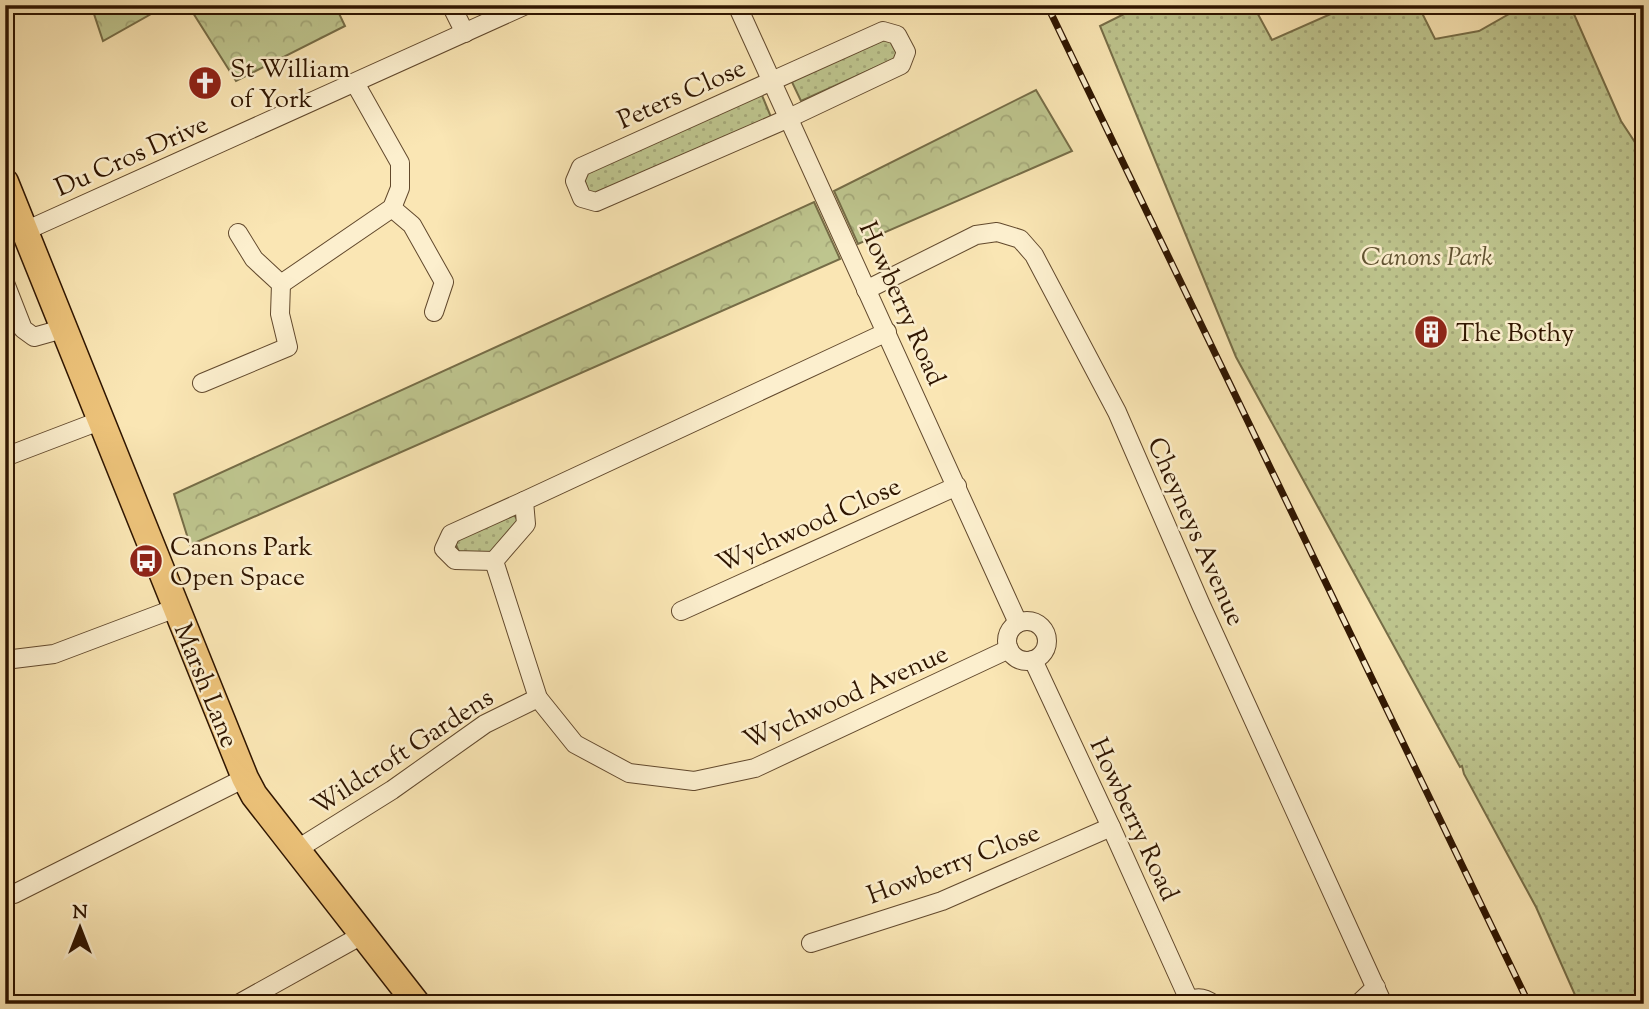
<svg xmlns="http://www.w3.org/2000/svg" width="1649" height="1009" viewBox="0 0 1649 1009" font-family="'Sorts Mill Goudy',serif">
	<defs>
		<pattern id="green-dots" width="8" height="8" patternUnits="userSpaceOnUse" patternTransform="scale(1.75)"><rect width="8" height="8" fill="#bec58e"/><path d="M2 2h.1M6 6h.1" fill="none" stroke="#a4a879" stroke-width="1.8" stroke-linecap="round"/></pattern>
		<pattern id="forest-crowns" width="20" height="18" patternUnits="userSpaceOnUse" patternTransform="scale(1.75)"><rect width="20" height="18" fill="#bec58e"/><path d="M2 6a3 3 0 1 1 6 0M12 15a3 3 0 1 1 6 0" fill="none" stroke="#a4a879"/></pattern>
	</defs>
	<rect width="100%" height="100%" fill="#fae6b4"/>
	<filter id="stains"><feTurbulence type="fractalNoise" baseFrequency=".00286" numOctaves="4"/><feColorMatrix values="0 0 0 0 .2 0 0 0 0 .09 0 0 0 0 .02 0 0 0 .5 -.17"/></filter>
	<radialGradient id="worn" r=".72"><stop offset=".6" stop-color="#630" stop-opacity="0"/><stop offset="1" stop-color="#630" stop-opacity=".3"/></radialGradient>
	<g fill="url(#green-dots)" stroke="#766d47" stroke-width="2">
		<path d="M1142,5h111l19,35 79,-35h67l17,34 44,-8 46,-26h45l51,116 23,35v848h-65l-43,-97 -72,-133 -2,-8 -2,1 -224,-410 -136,-331z"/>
		<path d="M888,36l11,21 -98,44 -10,-21z"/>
		<path d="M761,93l10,24 -181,79 -8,-23z"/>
		<path d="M514,515l6,8 -30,30 -31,-1 -5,-12z"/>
	</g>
	<g fill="url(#forest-crowns)" stroke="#766d47" stroke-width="2">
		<path d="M91,5h76l-64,36z"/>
		<path d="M188,5h147l10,21 -109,55z"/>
		<path d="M1036,90l36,61 -214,93 -24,-53z"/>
		<path d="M814,202l26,57 -650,286 -16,-51z"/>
	</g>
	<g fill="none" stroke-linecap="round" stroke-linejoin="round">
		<g stroke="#62492d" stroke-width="20">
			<g id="street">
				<path d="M451,5l14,28"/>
				<path d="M737,5l281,618"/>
				<path d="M883,31l14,4 9,17 -5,13 -112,53 -193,84 -14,-4 -7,-17 6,-14z"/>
				<path d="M392,208l20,17 32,57 -10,30"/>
				<path d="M25,231l501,-226"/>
				<path d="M5,283l18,46 11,8 32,-9"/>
				<path d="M281,284l111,-76 8,-20v-25l-45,-80"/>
				<path d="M866,290l110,-55 21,-3 23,7 14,16 83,157 84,193 182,399"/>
				<path d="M887,332l-363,169 2,23 -32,37 44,137 37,46 54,29 65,8 61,-13 254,-119"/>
				<path d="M202,383l86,-36 -8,-33 1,-30 -27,-25 -16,-26"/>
				<path d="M5,457l97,-37"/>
				<path d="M494,561l-39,-1 -11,-11 7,-15 73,-33"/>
				<path d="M681,611l276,-125"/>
				<circle cx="1027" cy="641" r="20"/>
				<path d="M5,660l49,-6 122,-46"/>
				<path d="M1033,660l78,167 78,173"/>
				<path d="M296,850l96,-60 93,-66 53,-26"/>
				<path d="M5,893l9,1 231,-116"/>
				<path d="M811,943l131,-42 169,-74"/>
				<path d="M238,1004l126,-70"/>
				<path d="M1183,1004c10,-7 20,-8 30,0"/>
				<path d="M1358,1004l18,-17"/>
			</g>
		</g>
		<g stroke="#2f1500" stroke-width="29">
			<path id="primary" d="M5,182l240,596 9,17 163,209"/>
		</g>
		<use href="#street" stroke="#fcefce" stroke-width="18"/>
		<use href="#primary" stroke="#edc37a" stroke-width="26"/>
		<g stroke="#2f1500" stroke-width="7">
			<path id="rail" d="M1047,5l482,999"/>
		</g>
		<use href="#rail" stroke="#fcefce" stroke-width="4.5" stroke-dasharray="13" stroke-linecap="butt"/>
	</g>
	<defs>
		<g id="church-disc" transform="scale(1.75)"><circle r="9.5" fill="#8f2418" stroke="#fcefce"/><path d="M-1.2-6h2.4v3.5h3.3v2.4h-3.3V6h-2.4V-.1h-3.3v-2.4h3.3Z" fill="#fff"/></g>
		<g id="building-disc" transform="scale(1.75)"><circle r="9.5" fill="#8f2418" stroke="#fcefce"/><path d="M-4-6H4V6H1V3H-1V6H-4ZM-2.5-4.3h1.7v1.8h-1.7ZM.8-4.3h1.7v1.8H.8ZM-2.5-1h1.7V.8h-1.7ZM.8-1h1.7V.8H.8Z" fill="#fff"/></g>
		<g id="bus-disc" transform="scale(1.75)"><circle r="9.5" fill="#8f2418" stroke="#fcefce"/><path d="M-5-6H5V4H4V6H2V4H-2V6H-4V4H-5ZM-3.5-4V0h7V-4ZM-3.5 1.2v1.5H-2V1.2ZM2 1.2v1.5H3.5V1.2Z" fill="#fff"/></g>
	</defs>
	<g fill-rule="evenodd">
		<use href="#church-disc" x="205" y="83"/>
		<use href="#building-disc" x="1431" y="332"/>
		<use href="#bus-disc" x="146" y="561"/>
	</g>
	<g text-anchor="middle" stroke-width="5" stroke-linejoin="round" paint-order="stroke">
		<g font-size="26" fill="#2f1500" stroke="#fcefce" text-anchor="start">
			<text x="230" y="77">St William<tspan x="230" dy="30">of York</tspan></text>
			<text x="1456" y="341">The Bothy</text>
			<text x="170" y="555">Canons Park<tspan x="170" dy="30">Open Space</tspan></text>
		</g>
		<g font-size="26" fill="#2f1500" stroke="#fcefce">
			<text transform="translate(681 93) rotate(-24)" y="9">Peters Close</text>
			<text transform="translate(131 155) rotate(-24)" y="9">Du Cros Drive</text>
			<text transform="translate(903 303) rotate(66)" y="9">Howberry Road</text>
			<text transform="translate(808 524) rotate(-24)" y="9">Wychwood Close</text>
			<text transform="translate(1197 531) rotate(66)" y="9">Cheyneys Avenue</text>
			<text transform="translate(207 685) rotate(68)" y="9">Marsh Lane</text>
			<text transform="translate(845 696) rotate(-24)" y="9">Wychwood Avenue</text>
			<text transform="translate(402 751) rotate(-33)" y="9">Wildcroft Gardens</text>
			<text transform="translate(1135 819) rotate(65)" y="9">Howberry Road</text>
			<text transform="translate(953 863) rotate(-21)" y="9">Howberry Close</text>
		</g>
		<g font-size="26" font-style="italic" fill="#615332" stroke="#fcefce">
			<text x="1427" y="265">Canons Park</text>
		</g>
	</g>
	<rect width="1649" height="1009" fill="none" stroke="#fae6b4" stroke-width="28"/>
	<rect x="7" y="7" width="1635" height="995" fill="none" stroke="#2f1500" stroke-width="3.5"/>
	<rect x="14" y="14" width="1621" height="981" fill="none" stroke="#2f1500" stroke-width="2"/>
	<g transform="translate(80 928)" stroke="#fcefce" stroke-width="5" paint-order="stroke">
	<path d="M0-5L12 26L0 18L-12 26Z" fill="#2f1500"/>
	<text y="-10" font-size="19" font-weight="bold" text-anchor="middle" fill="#2f1500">N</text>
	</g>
	<rect width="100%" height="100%" filter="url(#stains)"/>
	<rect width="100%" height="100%" fill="url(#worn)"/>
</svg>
